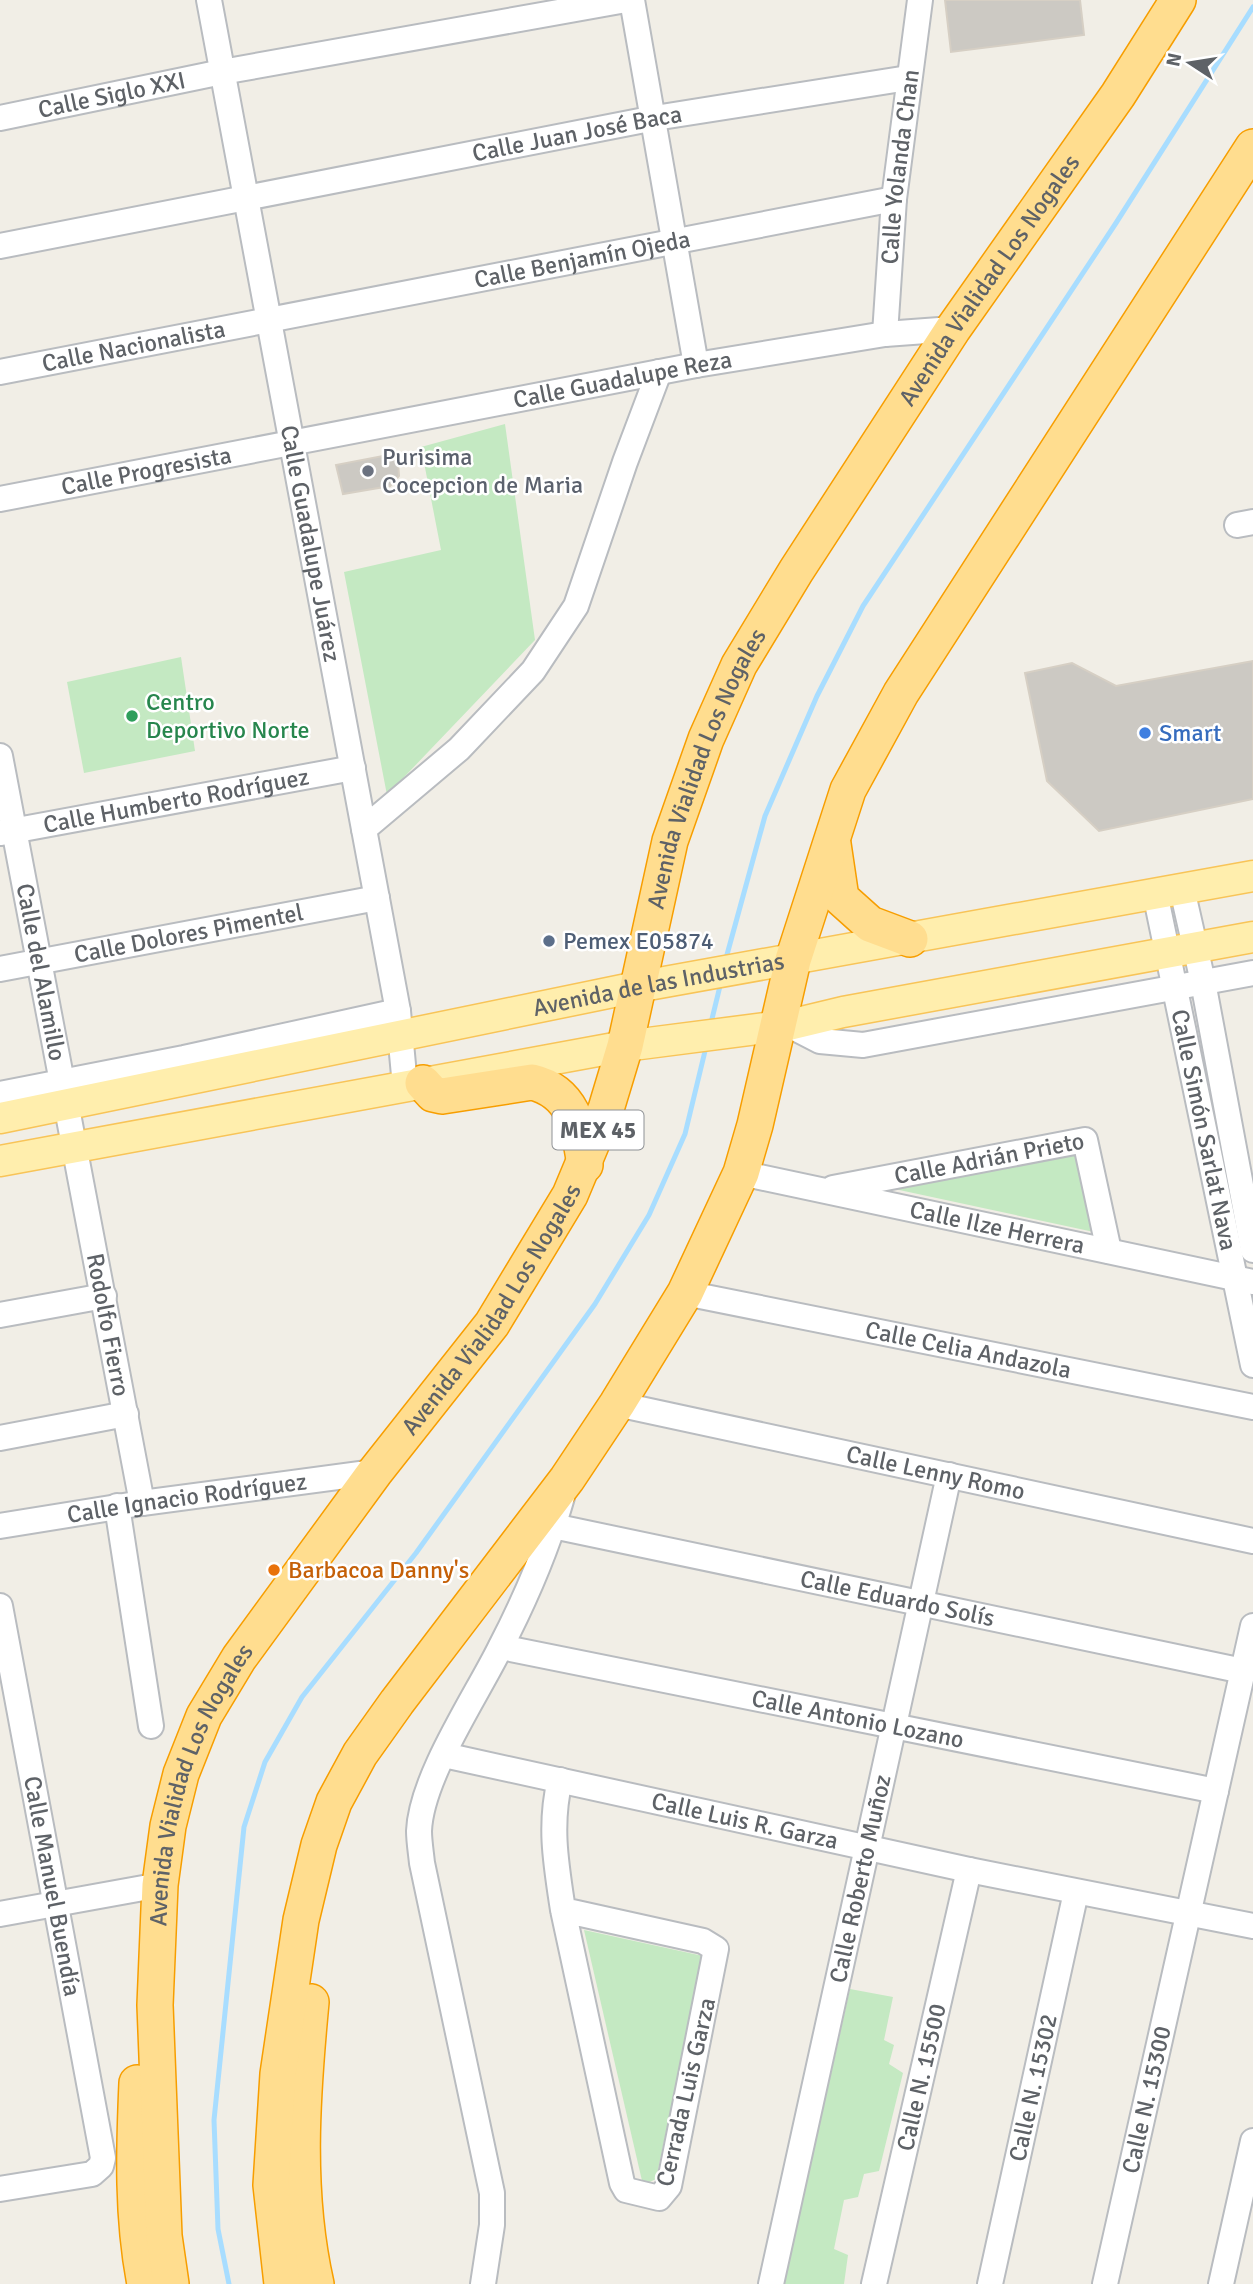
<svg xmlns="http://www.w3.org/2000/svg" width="1253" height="2284" viewBox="0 0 1253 2284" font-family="Signika,sans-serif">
	<rect width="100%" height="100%" fill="#f1eee6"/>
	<g fill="#c4e9c2">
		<path d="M505,424l30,216 -148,155 -43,-223 97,-22 -20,-103z"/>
		<path d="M181,657l14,94 -111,22 -17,-91z"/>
		<path d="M1078,1153l16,79 -204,-44z"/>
		<path d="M584,1930l119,26 -47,223 -13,6z"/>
		<path d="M850,1989l43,8 -9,43 10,5 -5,19 14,9 -24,98 -15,3 -6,23 -14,3 -10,49 14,6 -4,29h-60z"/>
	</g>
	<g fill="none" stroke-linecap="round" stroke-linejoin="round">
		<g stroke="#a8ddff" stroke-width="5">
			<path d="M725,962l40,-146 52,-120 46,-90 253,-383 137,-216"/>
			<path d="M710,1027l11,-45"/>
			<path d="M229,2284l-11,-55 -4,-109 30,-293 21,-65 37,-65 114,-144 179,-249 54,-89 36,-81 21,-87"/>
		</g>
	</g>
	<g fill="#ccc9c3" stroke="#d6cfc4" stroke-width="2">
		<path d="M945,0h135l4,35 -133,17z"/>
		<path d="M388,455l10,6 1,15 -9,10 -47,8 -7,-29z"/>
		<path d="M1253,661v138l-154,32 -52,-50 -22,-108 47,-10 44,23z"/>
	</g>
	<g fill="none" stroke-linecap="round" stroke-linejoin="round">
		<g stroke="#b9bcc0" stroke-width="28">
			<g id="minor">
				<path id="s1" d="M209,0l189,1011 7,75"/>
				<path d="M632,0l64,365"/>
				<path id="s2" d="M0,118l222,-46 404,-72"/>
				<path id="s3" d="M0,246l655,-128 253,-40"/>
				<path id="s4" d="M885,334l9,-135 26,-199"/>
				<path id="s5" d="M0,372l894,-173"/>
				<path id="s6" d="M0,499l696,-134 189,-31 68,-5"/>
				<path d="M1237,525l16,-3"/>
				<path id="s7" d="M0,756l142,747"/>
				<path d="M364,829l95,-80 74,-78 43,-65 49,-144 34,-90"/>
				<path id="s8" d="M1,833l352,-65"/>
				<path d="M1182,889l21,93 50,268"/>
				<path id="s9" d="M1155,893l98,472"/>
				<path id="s10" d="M0,969l377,-71"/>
				<path d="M789,1025l31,16 43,4 390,-72"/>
				<path d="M0,1094l184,-36 214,-47"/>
				<path id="s11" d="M741,1173l512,109"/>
				<path id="s12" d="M833,1188l252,-48 24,111"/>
				<path id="s13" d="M685,1293l568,114"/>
				<path d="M0,1315l104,-19"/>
				<path id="s14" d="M617,1404l636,137"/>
				<path d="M0,1438l126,-24"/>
				<path d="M117,1506l34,220"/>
				<path id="s15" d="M0,1526l142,-23 233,-31"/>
				<path id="s16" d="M553,1526l690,145"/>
				<path id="s17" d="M0,1606l103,552 -2,8 -9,8 -92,15"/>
				<path id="s18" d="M501,1647l715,144"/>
				<path id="s19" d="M444,1755l525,115 284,56"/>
				<path d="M560,1780c-11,45 -4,84 3,130l59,273 4,7 33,8 10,-12 47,-237 -13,-8 -140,-31"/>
				<path d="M0,1914l160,-29"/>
				<path d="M483,2284l9,-59v-32l-70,-330c-1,-10 -3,-22 -3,-32 2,-53 56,-133 80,-181 25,-48 48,-101 63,-153"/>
				<path id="s20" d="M771,2284l178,-809"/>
				<path id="s21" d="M874,2284l95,-414"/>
				<path id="s22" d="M990,2284l86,-392"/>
				<path id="s23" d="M1105,2284l148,-658"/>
				<path d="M1221,2284l32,-143"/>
			</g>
		</g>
		<g stroke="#f8c458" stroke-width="33">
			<g id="major">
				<path id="s24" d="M0,1118l637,-131 616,-111"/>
				<path d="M0,1161l625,-115 164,-21 54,-13 410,-75"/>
			</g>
		</g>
		<g stroke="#f79e00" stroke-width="38">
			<g id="highway">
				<path d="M833,844l8,54 29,26 40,15"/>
				<path d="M423,1083l10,11 9,2 90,-14c42,10 47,46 53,83"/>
				<path d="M311,2002c-9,94 -16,189 5,282"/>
				<path d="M137,2083c-3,68 -5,134 8,201"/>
				<path id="s25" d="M171,2284l-7,-48 -9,-231 5,-120 8,-59 13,-52 23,-58 35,-58 136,-186 117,-148 78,-129 36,-86 19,-63 45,-205 36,-102 33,-74 57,-94 157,-242 165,-234 60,-95"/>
				<path d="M282,2284l-11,-99 7,-111 23,-154 18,-75 15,-43 26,-48 37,-52 170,-223 50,-75 68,-111 56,-120 14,-48 38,-165 55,-170 53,-97 352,-546"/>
			</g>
		</g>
		<use href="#minor" stroke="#fff" stroke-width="24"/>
		<use href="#major" stroke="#ffeead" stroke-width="30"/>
		<use href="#highway" stroke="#ffdd8f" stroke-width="35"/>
	</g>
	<circle fill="#6b7280" stroke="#fff" stroke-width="2.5" cx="368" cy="471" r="7"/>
	<circle fill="#2e9e5b" stroke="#fff" stroke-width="2.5" cx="132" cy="716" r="7"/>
	<circle fill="#3f7fe0" stroke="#fff" stroke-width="2.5" cx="1145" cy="733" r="7"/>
	<circle fill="#5c6f8a" stroke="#fff" stroke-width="2.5" cx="549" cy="941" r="7"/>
	<circle fill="#e8710a" stroke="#fff" stroke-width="2.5" cx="274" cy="1570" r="7"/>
	<g text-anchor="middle" stroke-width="5" stroke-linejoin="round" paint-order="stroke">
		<rect fill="#fff" stroke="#8e9195" stroke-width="2" x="552.5" y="1110.5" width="91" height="39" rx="5"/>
		<g font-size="23" font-weight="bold" fill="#5e6267">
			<text x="598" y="1138">MEX 45</text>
		</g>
		<g font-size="24" fill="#5e6267" stroke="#fff">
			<text dy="8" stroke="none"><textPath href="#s2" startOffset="114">Calle Siglo XXI</textPath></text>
			<text dy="8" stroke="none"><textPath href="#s3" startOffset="588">Calle Juan José Baca</textPath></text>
			<text dy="8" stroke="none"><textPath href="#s4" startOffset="168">Calle Yolanda Chan</textPath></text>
			<text dy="8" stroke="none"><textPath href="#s5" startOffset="593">Calle Benjamín Ojeda</textPath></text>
			<text dy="8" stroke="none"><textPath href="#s25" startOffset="2230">Avenida Vialidad Los Nogales</textPath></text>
			<text dy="8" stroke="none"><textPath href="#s5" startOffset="136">Calle Nacionalista</textPath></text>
			<text dy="8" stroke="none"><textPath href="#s6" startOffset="634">Calle Guadalupe Reza</textPath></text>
			<text dy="8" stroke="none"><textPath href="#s6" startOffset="149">Calle Progresista</textPath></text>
			<text dy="8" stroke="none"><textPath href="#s1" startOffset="553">Calle Guadalupe Juárez</textPath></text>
			<text dy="8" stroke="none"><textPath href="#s25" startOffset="1662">Avenida Vialidad Los Nogales</textPath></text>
			<text dy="8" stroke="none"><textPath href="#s8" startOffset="178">Calle Humberto Rodríguez</textPath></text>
			<text dy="8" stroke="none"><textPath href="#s10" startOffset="192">Calle Dolores Pimentel</textPath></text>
			<text dy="8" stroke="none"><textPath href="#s7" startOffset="220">Calle del Alamillo</textPath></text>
			<text dy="8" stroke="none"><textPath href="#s24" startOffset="672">Avenida de las Industrias</textPath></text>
			<text dy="8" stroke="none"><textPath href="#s9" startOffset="242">Calle Simón Sarlat Nava</textPath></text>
			<text dy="8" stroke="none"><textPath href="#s12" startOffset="159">Calle Adrián Prieto</textPath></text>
			<text dy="8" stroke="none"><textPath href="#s11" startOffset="262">Calle Ilze Herrera</textPath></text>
			<text dy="8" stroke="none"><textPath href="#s25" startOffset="1074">Avenida Vialidad Los Nogales</textPath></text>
			<text dy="8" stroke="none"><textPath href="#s7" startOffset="579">Rodolfo Fierro</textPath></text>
			<text dy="8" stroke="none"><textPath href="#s13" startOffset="289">Calle Celia Andazola</textPath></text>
			<text dy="8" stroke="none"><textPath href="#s14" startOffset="326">Calle Lenny Romo</textPath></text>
			<text dy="8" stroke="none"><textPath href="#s15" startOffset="189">Calle Ignacio Rodríguez</textPath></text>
			<text dy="8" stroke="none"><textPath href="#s16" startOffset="352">Calle Eduardo Solís</textPath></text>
			<text dy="8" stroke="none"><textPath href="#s18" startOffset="364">Calle Antonio Lozano</textPath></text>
			<text dy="8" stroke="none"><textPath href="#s25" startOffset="508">Avenida Vialidad Los Nogales</textPath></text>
			<text dy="8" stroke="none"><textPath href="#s19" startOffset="308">Calle Luis R. Garza</textPath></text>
			<text dy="8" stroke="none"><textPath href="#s20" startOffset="415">Calle Roberto Muñoz</textPath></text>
			<text dy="8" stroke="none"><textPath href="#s17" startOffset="285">Calle Manuel Buendía</textPath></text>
			<text dy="8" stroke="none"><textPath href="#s21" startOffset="212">Calle N. 15500</textPath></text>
			<text dy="8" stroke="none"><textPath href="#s22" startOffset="201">Calle N. 15302</textPath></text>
			<text transform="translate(686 2092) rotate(-77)" y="8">Cerrada Luis Garza</text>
			<text dy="8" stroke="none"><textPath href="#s23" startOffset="189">Calle N. 15300</textPath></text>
		</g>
		<g font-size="24" fill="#5b616d" stroke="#fff" text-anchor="start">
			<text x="382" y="465">Purisima<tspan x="382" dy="28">Cocepcion de Maria</tspan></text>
		</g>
		<g font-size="24" fill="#27864d" stroke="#fff" text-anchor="start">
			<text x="146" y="710">Centro<tspan x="146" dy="28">Deportivo Norte</tspan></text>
		</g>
		<g font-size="24" fill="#366cbe" stroke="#fff" text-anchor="start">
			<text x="1159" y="741">Smart</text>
		</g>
		<g font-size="24" fill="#4e5e75" stroke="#fff" text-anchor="start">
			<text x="563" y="949">Pemex E05874</text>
		</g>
		<g font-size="24" fill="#c56008" stroke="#fff" text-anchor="start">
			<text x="288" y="1578">Barbacoa Danny's</text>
		</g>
	</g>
	<g transform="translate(1190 63) rotate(282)" stroke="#ffffff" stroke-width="5" paint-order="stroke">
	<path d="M0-5L12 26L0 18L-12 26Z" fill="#5e6267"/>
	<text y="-10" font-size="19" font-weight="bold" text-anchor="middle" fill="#5e6267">N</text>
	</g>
</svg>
